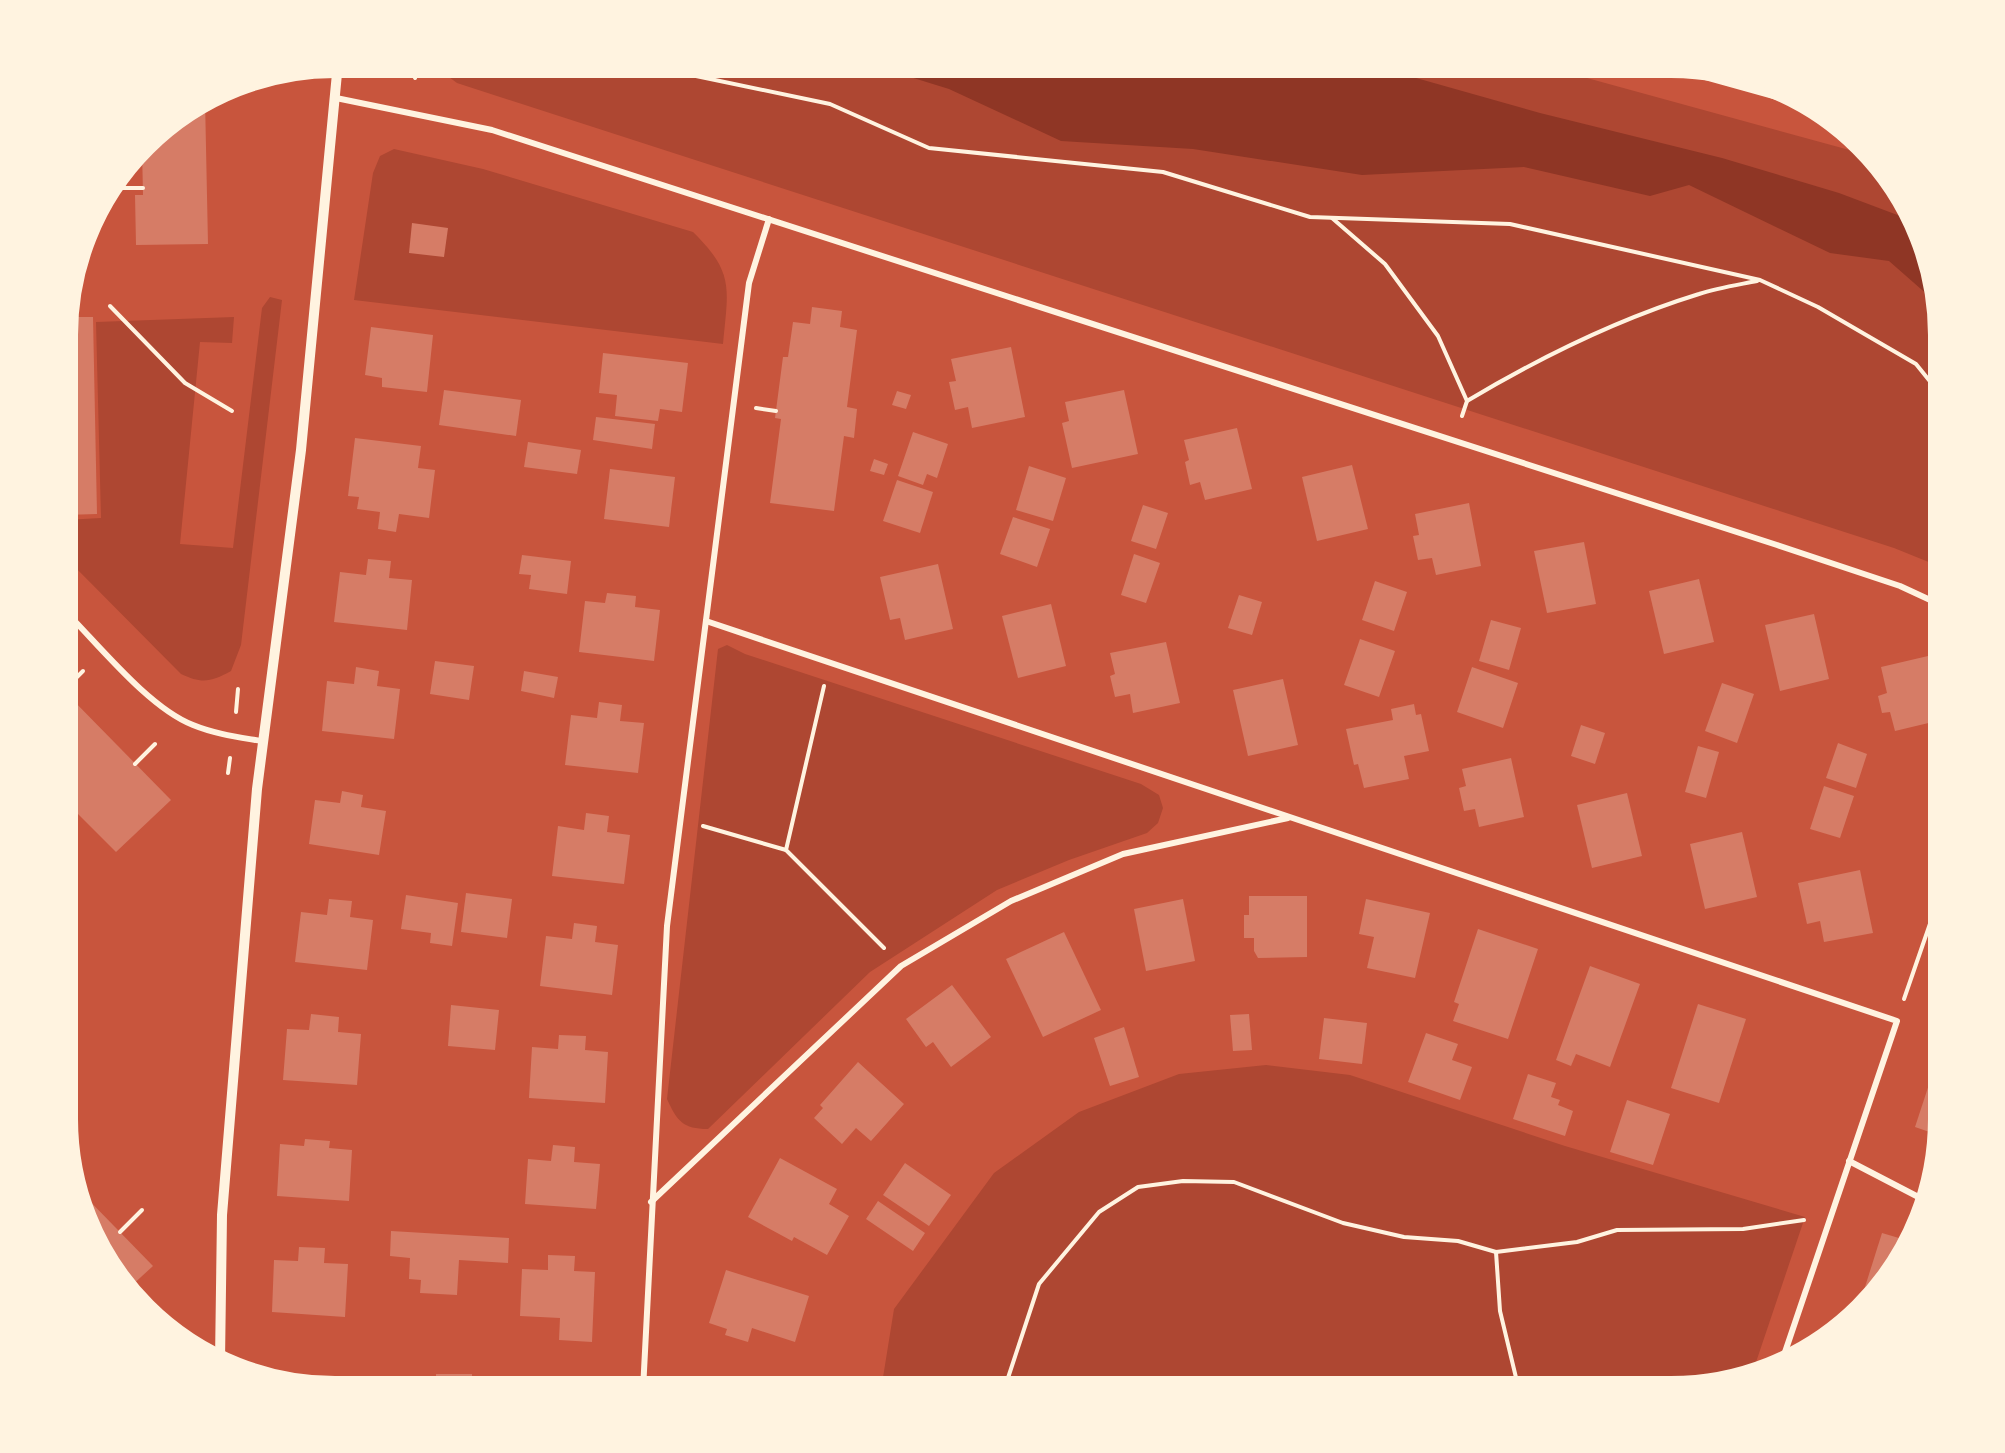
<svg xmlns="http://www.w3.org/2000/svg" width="2005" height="1453" viewBox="0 0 2005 1453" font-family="'Source Sans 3',sans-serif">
	<rect width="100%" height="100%" fill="#c8553d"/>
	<g fill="#ae4732">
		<path d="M440,63l1096,1 328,90 50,60 27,103v250l-47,-19 -1437,-465 -16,-12z"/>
		<path d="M394,149l89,20 210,63c42,41 35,57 30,112l-369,-44 19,-127 7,-17z"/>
		<path d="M270,297l12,3 -41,345 -10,26c-20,11 -29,13 -50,3l-116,-117v-37l36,-2 -5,-196 138,-5 -2,26 -32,-1 -20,202 53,4 29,-240z"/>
		<path d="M727,645l18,9 396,130 18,11 4,13 -5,15 -11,10 -78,27 -72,30 -127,82 -162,157c-25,0 -31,-8 -41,-30l51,-450z"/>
		<path d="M1266,1065l84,10 215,71 240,71 -52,154 -82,19h-790l13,-81 100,-136 85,-61 100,-38z"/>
	</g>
	<path fill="#8f3625" d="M865,63h498l177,50 182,45 117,35 77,29 22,82 -49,-43 -59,-8 -141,-68 -39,11 -126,-29 -162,8 -169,-26 -132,-8 -112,-52z"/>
	<g fill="#d67c66">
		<path d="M205,99l3,145 -72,1 -1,-50h8l-1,-47 13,-17z"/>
		<path d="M412,223l36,5 -4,29 -35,-4z"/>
		<path d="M812,307l30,4 -2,16 17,3 -10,77 10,2 -3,29 -10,-2 -10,75 -64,-8 11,-84 -6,-1 8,-61h5l5,-35 17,2z"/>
		<path d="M65,317h28l4,197 -32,1z"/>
		<path d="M371,327l62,8 -6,57 -45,-5v-9l-17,-3z"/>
		<path d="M1011,347l14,70 -53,11 -4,-21 -13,3 -6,-28 7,-1 -5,-22z"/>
		<path d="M603,353l85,10 -6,49 -22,-3 -2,12 -43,-5 2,-21 -18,-2z"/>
		<path d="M444,390l77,10 -5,36 -77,-11z"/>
		<path d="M1124,390l14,64 -66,14 -10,-45 7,-2 -4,-19z"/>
		<path d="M897,391l14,4 -5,14 -14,-4z"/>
		<path d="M596,417l59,7 -3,25 -59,-9z"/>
		<path d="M1237,428l15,61 -47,11 -5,-18 -10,3 -5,-23 4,-2 -5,-20z"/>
		<path d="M913,432l35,12 -11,34 -10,-4 -4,11 -25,-9z"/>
		<path d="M355,438l66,8 -3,22 17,2 -6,48 -30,-4 -3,18 -18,-3 2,-17 -23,-3 2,-12 -11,-1z"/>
		<path d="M528,442l53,8 -4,24 -53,-7z"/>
		<path d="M874,459l14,5 -4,11 -14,-4z"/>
		<path d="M1352,465l16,64 -51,12 -15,-64z"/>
		<path d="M1029,466l37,12 -13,43 -37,-11z"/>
		<path d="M610,469l65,8 -6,50 -65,-8z"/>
		<path d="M897,480l36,12 -13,41 -37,-12z"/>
		<path d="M1469,503l12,63 -45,9 -4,-17 -14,2 -5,-24 6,-1 -4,-21z"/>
		<path d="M1143,505l25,8 -12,36 -25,-8z"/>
		<path d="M1013,517l37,12 -13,38 -37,-13z"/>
		<path d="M1584,542l12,62 -49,9 -13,-62z"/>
		<path d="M1134,554l26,9 -14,40 -25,-8z"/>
		<path d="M522,555l49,6 -4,33 -38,-5 2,-14 -12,-1z"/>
		<path d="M368,559l23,2 -2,17 23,2 -5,50 -73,-8 6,-50 26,3z"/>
		<path d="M938,564l15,65 -48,11 -5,-22 -10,2 -10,-43z"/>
		<path d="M1699,579l15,63 -50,12 -15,-63z"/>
		<path d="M1375,581l32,11 -13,39 -32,-11z"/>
		<path d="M607,593l29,3 -1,11 25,3 -6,51 -75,-9 6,-51 20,2z"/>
		<path d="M1239,595l23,7 -10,33 -24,-7z"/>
		<path d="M1051,604l15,62 -48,12 -16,-62z"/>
		<path d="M1814,614l15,65 -49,12 -15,-66z"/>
		<path d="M1491,620l30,8 -12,42 -30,-9z"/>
		<path d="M1360,639l35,12 -16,46 -35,-12z"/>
		<path d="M1166,642l14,61 -47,10 -3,-19 -15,3 -5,-21 5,-2 -5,-21z"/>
		<path d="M1928,656l13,64 -46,11 -5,-19 -8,1 -4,-17 9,-3 -6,-26z"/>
		<path d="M435,661l39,5 -5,34 -39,-6z"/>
		<path d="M356,667l23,4 -2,15 23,3 -6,50 -72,-8 5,-50 27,3z"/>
		<path d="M1472,667l46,16 -15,45 -46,-16z"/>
		<path d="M524,671l34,6 -4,21 -33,-7z"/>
		<path d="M1283,679l15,66 -50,11 -15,-66z"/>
		<path d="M1722,683l32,11 -17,49 -32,-12z"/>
		<path d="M65,692l106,108 -55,52 -51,-51z"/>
		<path d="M599,702l23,3 -2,16 24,2 -6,50 -73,-8 6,-50 26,3z"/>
		<path d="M1414,704l2,11 5,-1 8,37 -25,5 5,23 -45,9 -6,-24 -4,1 -8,-36 47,-9 -2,-11z"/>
		<path d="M1581,725l24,8 -10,31 -24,-8z"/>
		<path d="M1838,743l29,11 -11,34 -30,-10z"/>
		<path d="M1698,746l21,6 -13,46 -21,-6z"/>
		<path d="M1511,758l13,59 -45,10 -4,-18 -11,2 -5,-23 7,-2 -4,-17z"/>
		<path d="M1824,786l30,10 -14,42 -30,-9z"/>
		<path d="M342,791l21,4 -2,12 25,4 -7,44 -70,-11 6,-44 25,3z"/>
		<path d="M1627,793l15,63 -50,12 -15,-63z"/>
		<path d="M586,813l23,3 -2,16 23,3 -6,49 -72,-8 6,-50 26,4z"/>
		<path d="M1742,832l15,65 -52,12 -15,-65z"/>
		<path d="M1860,870l13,63 -49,9 -4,-21 -13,3 -9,-41z"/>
		<path d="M466,893l46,6 -5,39 -46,-6z"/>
		<path d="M406,895l52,8 -6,43 -22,-3 1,-10 -30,-4z"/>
		<path d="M1249,896h58v61l-49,1 -4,-7v-13h-10v-23h5z"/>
		<path d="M329,899l23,2 -2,16 23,3 -6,50 -72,-8 6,-50 26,3z"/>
		<path d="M1183,899l12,62 -49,10 -12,-62z"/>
		<path d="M1366,899l64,14 -15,65 -48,-10 7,-31 -15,-3z"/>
		<path d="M574,923l23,3 -2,16 23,3 -6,50 -72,-9 6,-50 26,3z"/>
		<path d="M1478,929l60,20 -30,90 -55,-18 6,-17 -5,-2z"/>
		<path d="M1064,932l37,78 -58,27 -37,-78z"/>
		<path d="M1590,966l50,18 -30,83 -34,-13 -5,12 -15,-6z"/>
		<path d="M952,985l39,52 -40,30 -18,-25 -7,5 -20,-28z"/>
		<path d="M1698,1004l48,15 -27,84 -48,-15z"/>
		<path d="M451,1005l48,5 -4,40 -47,-4z"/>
		<path d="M311,1014l28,3 -1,15 23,2 -4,51 -74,-5 4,-51 22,1z"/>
		<path d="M1249,1014l3,36 -19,1 -3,-36z"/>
		<path d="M1324,1018l43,5 -5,41 -43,-5z"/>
		<path d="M1124,1027l15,50 -29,9 -16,-48z"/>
		<path d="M1426,1033l32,11 -6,16 20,7 -12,33 -52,-18z"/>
		<path d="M559,1035l27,1 -1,14 23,2 -3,51 -76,-5 3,-51 26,2z"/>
		<path d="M1939,1054l2,1v81l-26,-9z"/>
		<path d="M858,1062l46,42 -33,37 -15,-13 -14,16 -28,-26 9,-10 -3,-3z"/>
		<path d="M1528,1074l28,9 -5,14 9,3 -2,5 15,6 -8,25 -52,-17z"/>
		<path d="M1627,1100l43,14 -17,51 -43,-13z"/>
		<path d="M305,1139l25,2 -1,7 23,2 -3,51 -72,-5 3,-52 24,2z"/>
		<path d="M553,1145l22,2 -1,15 26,2 -4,45 -71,-5 3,-45 23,2z"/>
		<path d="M780,1158l57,31 -8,15 20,12 -22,39 -33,-18 -2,4 -44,-24z"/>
		<path d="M905,1163l46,32 -22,31 -46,-31z"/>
		<path d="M77,1188l76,78 -24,22 -30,-34z"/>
		<path d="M878,1201l47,32 -12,18 -47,-32z"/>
		<path d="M391,1231l118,7 -1,25 -49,-3 -2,35 -37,-2 1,-13 -12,-1 1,-21 -20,-2z"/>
		<path d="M1882,1233l27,8 -23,43 -27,22z"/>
		<path d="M299,1247l26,1 -1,15 24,1 -3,53 -73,-5 2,-52 24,1z"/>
		<path d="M548,1255l27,1 -1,15 21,1 -3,70 -33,-2 1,-22 -40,-2 2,-47 26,1z"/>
		<path d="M726,1270l83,26 -14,46 -43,-14 -4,14 -23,-7 2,-6 -18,-6z"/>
		<rect x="436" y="1374" width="36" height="15"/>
		<rect x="383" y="1376" width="40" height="13"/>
	</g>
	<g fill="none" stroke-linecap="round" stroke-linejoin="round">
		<g stroke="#fff3e0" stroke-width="4">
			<path d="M649,63l47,13 134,28 99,44 234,24 147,45 200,7 250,56 58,27 98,57 25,31"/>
			<path d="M415,78l5,-15"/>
			<path d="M112,188h31"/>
			<path d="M1332,218l53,46 53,72 29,65 -5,15"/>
			<path d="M110,306l75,77 47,28"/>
			<path d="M1467,401c72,-43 151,-82 232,-107 18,-6 38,-9 58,-13"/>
			<path d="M756,408l20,3"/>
			<path d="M824,686l-38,164 98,98"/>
			<path d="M65,689l18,-18"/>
			<path d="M236,712l2,-23"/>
			<path d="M135,764l20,-20"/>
			<path d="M228,773l2,-15"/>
			<path d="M703,826l83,24"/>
			<path d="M1904,999l37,-107"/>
			<path d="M65,1151l9,-9"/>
			<path d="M120,1232l22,-22"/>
			<path d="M1496,1252l4,59 19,79"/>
			<path d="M1004,1390l35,-106 60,-72 39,-25 45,-6 51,1 109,41 61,14 54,4 38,11 81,-10 40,-12 126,-1 61,-9"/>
		</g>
		<g stroke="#fff3e0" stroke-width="6">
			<path d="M336,98l156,32 1285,415 123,41 41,19"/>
			<path d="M65,611c34,34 84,97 128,114 22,9 45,12 68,16"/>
			<path d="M706,621l1191,400 -116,343"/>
			<path d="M1849,1161l79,41"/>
			<path d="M651,1202l250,-236 110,-65 112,-47 165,-36"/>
			<path d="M643,1390l24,-464 82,-643 20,-64"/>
		</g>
		<path stroke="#fff3e0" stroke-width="10" d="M220,1361l2,-146 35,-426 44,-339 37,-387"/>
		<path stroke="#fff3e0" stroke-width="16" d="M1677,64l122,34"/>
	</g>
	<path d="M0 0H2005V1453H0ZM335 74H1671A261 261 0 0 1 1932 335V1119A261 261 0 0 1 1671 1380H335A261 261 0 0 1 74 1119V335A261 261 0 0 1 335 74Z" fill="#fff3e0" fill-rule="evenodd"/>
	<path fill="none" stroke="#fff3e0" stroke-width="8" d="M335 74H1671A261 261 0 0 1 1932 335V1119A261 261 0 0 1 1671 1380H335A261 261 0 0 1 74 1119V335A261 261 0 0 1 335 74Z"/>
</svg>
